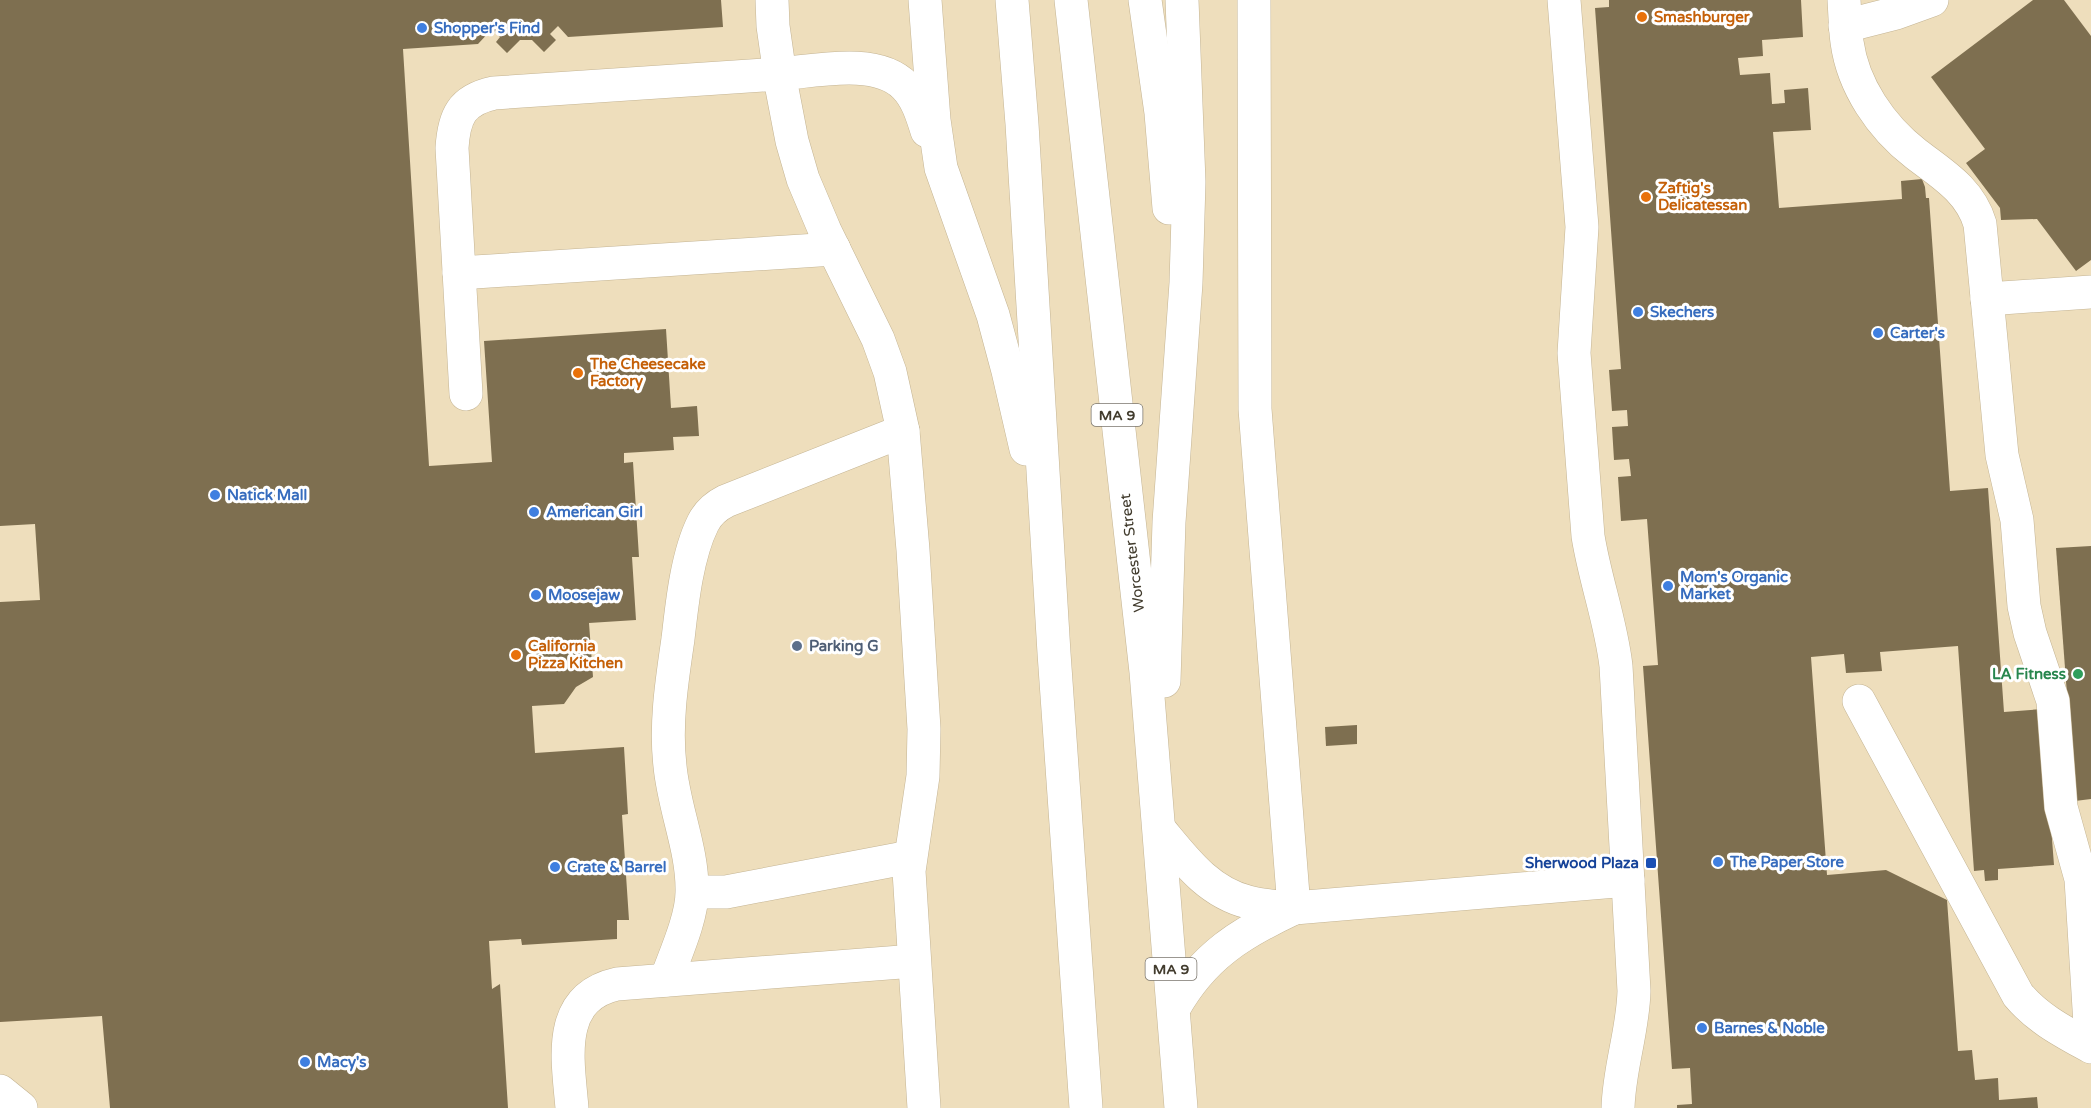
<svg xmlns="http://www.w3.org/2000/svg" width="2091" height="1108" viewBox="0 0 2091 1108" font-family="'Varela Round',sans-serif">
	<rect width="100%" height="100%" fill="#eedebc"/>
	<g fill="#7e6f50">
		<path d="M0,0h721l2,27 -155,10 -10,-11 -8,8 6,6 -12,12 -12,-12h-12l-13,13 -11,-11 4,-5 -8,-8 -14,15 -75,5 26,417 63,-4 -8,-121 182,-12 5,79 26,-2 2,30 -26,1 1,13 -50,3v10l9,-1 6,95h-7l4,63 -47,3 4,54 -17,10 -12,17 -32,2 3,47 89,-6 4,67 -6,1 7,105h-12v19l-95,6 -1,-6 -32,2 3,48 8,-5 8,124h-398l-8,-92 -102,6v-420l40,-2 -5,-76 -35,2z"/>
		<path d="M1609,0h192l2,37 -41,3 1,16 -25,2 2,17 30,-2 2,31 13,-1 -1,-13 24,-2 3,42 -38,2 6,76 123,-9 -1,-18 21,-2 3,8 1,11h3l21,293 38,-3 16,224 38,-3 12,156 -56,4v11l-13,1 -1,-11 -10,1 -16,-225 -78,6 2,19 -36,2 -2,-19 -33,3 16,218 59,-5 61,30 11,151 14,-1 3,30 23,-2 1,22 38,-3 1,11h-361v-3l15,-1 -2,-36 -18,1 -29,-403 15,-1 -11,-146 -26,2 -3,-44 13,-1 -2,-17 -15,1 -2,-33 16,-1 -1,-16 -15,1 -3,-41 12,-1 -26,-361 14,-1z"/>
		<path d="M2033,0h31l27,36v224l-15,11 -39,-52 -36,1 -1,-12 -34,-45 19,-14 -54,-72z"/>
		<path d="M2091,546v253l-16,2 -19,-253z"/>
		<path d="M1357,725v19l-31,2 -1,-19z"/>
	</g>
	<g fill="none" stroke-linecap="round" stroke-linejoin="round">
		<g stroke="#c4b493" stroke-width="34">
			<g id="minor">
				<path d="M772,0l1,26 9,63 10,52 11,38 22,52 53,108 12,33 13,59 10,119 11,179 -1,47 -14,95 15,237"/>
				<path d="M1254,0l1,409 39,499"/>
				<path d="M1564,0l18,227 -8,126 14,183c7,44 23,86 28,130l18,325c-1,40 -15,77 -16,117"/>
				<path d="M1844,0c1,14 1,28 3,42 6,44 34,85 69,112 26,20 54,36 64,70l22,231 15,65 7,86 6,27 23,68 8,106 20,72 10,162"/>
				<path d="M1845,26l51,-13 36,-13"/>
				<path d="M459,273l375,-24"/>
				<path d="M1987,299l104,-7"/>
				<path d="M466,394l-14,-246c2,-31 9,-48 42,-55l285,-19"/>
				<path d="M1859,701l159,294c20,24 46,37 73,52"/>
				<path d="M1160,830c25,30 48,62 88,72 15,4 30,5 46,6l334,-28"/>
				<path d="M693,892h33l184,-35"/>
				<path d="M666,980c9,-25 26,-62 26,-88 1,-42 -18,-83 -22,-126 -5,-42 2,-86 8,-127 4,-36 9,-84 25,-116 5,-10 13,-17 23,-22l177,-70"/>
				<path d="M1174,1008c29,-52 67,-75 120,-100"/>
				<path d="M0,1091l21,17"/>
				<path d="M572,1108c-4,-48 -17,-110 45,-124l297,-23"/>
			</g>
		</g>
		<g stroke="#c4b493" stroke-width="34">
			<g id="highway">
				<path d="M925,0l9,120 7,48 52,147 15,56 18,78"/>
				<path d="M1012,0l10,124 32,529 32,455"/>
				<path d="M1071,0l75,672 35,436"/>
				<path d="M1145,0l16,113 8,95"/>
				<path d="M779,74c37,-3 98,-17 126,12 12,12 17,29 22,45"/>
				<path d="M1164,681l5,-159 17,-239 3,-101 -7,-182"/>
			</g>
		</g>
		<use href="#minor" stroke="#fff" stroke-width="33"/>
		<use href="#highway" stroke="#fff" stroke-width="33"/>
	</g>
	<g fill="#e8710a" stroke="#fff" stroke-width="2">
		<circle cx="1642" cy="17" r="6"/>
		<circle cx="1646" cy="197" r="6"/>
		<circle cx="578" cy="373" r="6"/>
		<circle cx="516" cy="655" r="6"/>
	</g>
	<g fill="#3f7fe0" stroke="#fff" stroke-width="2">
		<circle cx="422" cy="28" r="6"/>
		<circle cx="1638" cy="312" r="6"/>
		<circle cx="1878" cy="333" r="6"/>
		<circle cx="215" cy="495" r="6"/>
		<circle cx="534" cy="512" r="6"/>
		<circle cx="1668" cy="586" r="6"/>
		<circle cx="536" cy="595" r="6"/>
		<circle cx="1718" cy="862" r="6"/>
		<circle cx="555" cy="867" r="6"/>
		<circle cx="1702" cy="1028" r="6"/>
		<circle cx="305" cy="1062" r="6"/>
	</g>
	<circle fill="#5c6f8a" stroke="#fff" stroke-width="2" cx="797" cy="646" r="6"/>
	<circle fill="#2e9e5b" stroke="#fff" stroke-width="2" cx="2078" cy="674" r="6"/>
	<rect fill="#1a4fb4" stroke="#fff" stroke-width="2" x="1645" y="857" width="12" height="12" rx="3"/>
	<g text-anchor="middle" stroke-width="6" stroke-linejoin="round" paint-order="stroke">
		<g fill="#fff" stroke="#7b766d" stroke-width="1.5">
			<rect x="1091.5" y="404" width="51" height="22" rx="4.5"/>
			<rect x="1145.5" y="958" width="51" height="22" rx="4.5"/>
		</g>
		<g font-size="14" font-weight="bold" fill="#423c2e">
			<text x="1117" y="420">MA 9</text>
			<text x="1171" y="974">MA 9</text>
		</g>
		<g font-size="15" font-weight="bold" fill="#c56008" stroke="#fff" text-anchor="start">
			<text x="1654" y="22">Smashburger</text>
			<text x="1658" y="193">Zaftig's<tspan x="1658" dy="17">Delicatessan</tspan></text>
			<text x="590" y="369">The Cheesecake<tspan x="590" dy="17">Factory</tspan></text>
			<text x="528" y="651">California<tspan x="528" dy="17">Pizza Kitchen</tspan></text>
		</g>
		<g font-size="15" font-weight="bold" fill="#366cbe" stroke="#fff" text-anchor="start">
			<text x="434" y="33">Shopper's Find</text>
			<text x="1650" y="317">Skechers</text>
			<text x="1890" y="338">Carter's</text>
			<text x="227" y="500">Natick Mall</text>
			<text x="546" y="517">American Girl</text>
			<text x="1680" y="582">Mom's Organic<tspan x="1680" dy="17">Market</tspan></text>
			<text x="548" y="600">Moosejaw</text>
			<text x="1730" y="867">The Paper Store</text>
			<text x="567" y="872">Crate &amp; Barrel</text>
			<text x="1714" y="1033">Barnes &amp; Noble</text>
			<text x="317" y="1067">Macy's</text>
		</g>
		<g font-size="15" fill="#423c2e" stroke="#fff">
			<text transform="translate(1132 553) rotate(-97)" y="5">Worcester Street</text>
		</g>
		<g font-size="15" font-weight="bold" fill="#4e5e75" stroke="#fff" text-anchor="start">
			<text x="809" y="651">Parking G</text>
		</g>
		<g font-size="15" font-weight="bold" fill="#27864d" stroke="#fff" text-anchor="end">
			<text x="2066" y="679">LA Fitness</text>
		</g>
		<g font-size="15" font-weight="bold" fill="#164399" stroke="#fff" text-anchor="end">
			<text x="1639" y="868">Sherwood Plaza</text>
		</g>
	</g>
</svg>
